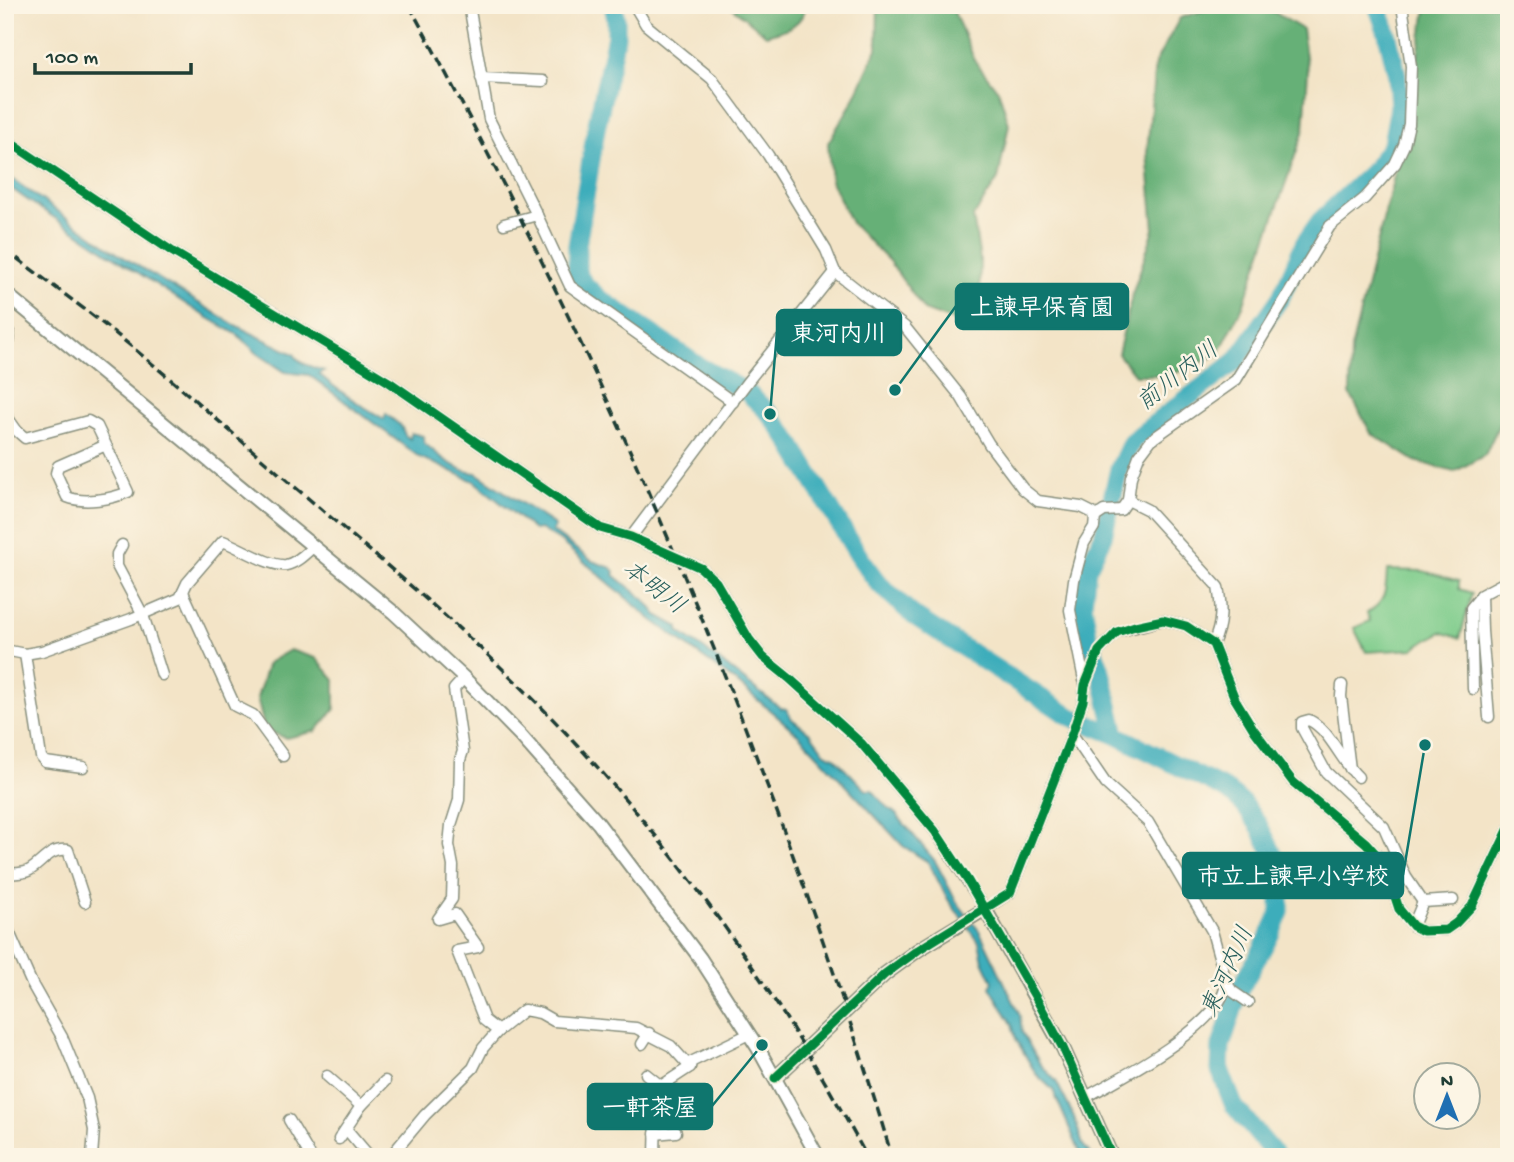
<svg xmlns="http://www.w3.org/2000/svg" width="1514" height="1162" viewBox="0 0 1514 1162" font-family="'Gochi Hand','Klee One',sans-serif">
	<rect width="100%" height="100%" fill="#fcf5e5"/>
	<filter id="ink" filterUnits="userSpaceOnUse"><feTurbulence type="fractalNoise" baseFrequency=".0143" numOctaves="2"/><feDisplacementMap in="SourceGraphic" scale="14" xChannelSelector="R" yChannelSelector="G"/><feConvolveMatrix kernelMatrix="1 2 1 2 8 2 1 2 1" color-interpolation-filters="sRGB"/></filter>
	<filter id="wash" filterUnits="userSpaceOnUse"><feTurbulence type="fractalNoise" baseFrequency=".00686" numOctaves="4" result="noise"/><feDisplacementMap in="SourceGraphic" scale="28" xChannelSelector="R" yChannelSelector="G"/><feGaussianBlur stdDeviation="1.57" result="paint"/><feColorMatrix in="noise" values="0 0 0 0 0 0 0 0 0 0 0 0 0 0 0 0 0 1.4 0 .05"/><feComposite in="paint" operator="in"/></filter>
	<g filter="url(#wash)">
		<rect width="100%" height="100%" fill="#f3e4c7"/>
		<path fill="#7ecc8b" stroke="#4e8460" stroke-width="2" d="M1387,570l36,1 36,10v8l13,4 -12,45 -19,-6c-9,7 -20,8 -27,17l-48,3 -12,-24 16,-7 -3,-8c19,-11 19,-23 20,-43z"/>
		<g fill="#66b077" stroke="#427656" stroke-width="2">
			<path d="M729,5h77c-4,22 -22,25 -40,30z"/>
			<path d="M878,5h73l24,56 24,31 10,32 -11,55 -25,38 7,42 -1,62 -17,3 -38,-14 -35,-49 -38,-38 -20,-42 -3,-38 25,-42 24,-52z"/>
			<path d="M1221,5h34l12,3 35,21 6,42 -4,59 -61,176 -25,49 -48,20h-35l-17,-21 14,-59 22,-66 -7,-76 8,-90 25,-45z"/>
			<path d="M1427,5h82v398l-24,52 -31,17 -39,-11 -44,-28 -21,-39 1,-45 50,-201z"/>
			<path d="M290,650l26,8 19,22v29l-19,22 -30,7 -21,-8 -8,-32 11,-35z"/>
		</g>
		<path fill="#3eadbb" stroke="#2e7578" stroke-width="2" d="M5,174l112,79 118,72 59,29c6,11 19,13 30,17l-5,3c20,18 41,31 65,45l2,-5 15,12 4,9 5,4 1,-6 12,3 1,7c14,12 33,29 52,30l77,51 2,3 -3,4 40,30 20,7 3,4 -1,3 31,25 12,15 22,12v5c36,23 67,51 102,76l5,1 6,10 18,14 15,20 9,4 32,33h6l15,17 9,7 39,47 21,40 24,31 40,83 2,17 18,32 16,17 18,36 9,28 10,12h-11l-29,-67 -17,-16 -20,-35 -4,-15 -22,-37 3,-5 -10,-21 -4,-19 -30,-41 -21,-39 -25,-16 -104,-111 -59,-50 -88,-65 -92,-79 -20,-12 -6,1 -60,-49 -55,-24 -110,-82 -24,-3 -28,-19 -19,-18 -40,-23 -172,-113 -21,-15z"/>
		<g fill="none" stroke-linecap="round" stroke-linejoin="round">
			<g stroke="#3eadbb" stroke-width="19">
				<path d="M613,5l3,14v17l-20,93 -19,117v26l7,12 15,14 103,70 45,24 23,22 19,26 71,118 18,25 36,33 157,101 45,18 112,56 15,13 15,20 18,35 4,17v36l-10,23 -31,56 -18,55 -1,24 14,36 43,51"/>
				<path d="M1116,735l-16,-67 -12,-33 -5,-31 4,-35 16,-33 16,-67 13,-28 104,-80 45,-64 23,-53 16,-23 55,-52 17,-25 7,-37 -2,-32 -10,-42 -10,-28"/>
			</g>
		</g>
	</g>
	<g filter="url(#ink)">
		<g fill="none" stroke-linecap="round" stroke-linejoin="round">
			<g stroke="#89907e" stroke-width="13">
				<g id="minor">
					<path d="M469,5l20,114 48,96 -33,9"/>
					<path d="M634,5l12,20 66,54 56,76 58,95 9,22 70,55 56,70 28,47 34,45 15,12 43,6 12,6 2,4"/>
					<path d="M481,78l62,3"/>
					<path d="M5,139l168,113 216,130 211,146 31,9 70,31 15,14 33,57 14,18 26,21 72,65 74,88 50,78 25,-16 62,-159 11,-33 2,-16 14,-34 18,-19 46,-12 23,6 27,18 22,55 19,31 39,52 73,61 18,20 15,46 14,17 10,5 23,-1 10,-7 16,-17 37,-78"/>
					<path d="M537,215l33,71 163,116"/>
					<path d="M5,326c8,8 4,18 0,27"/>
					<path d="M5,414l12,17 8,7 63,-17 9,5 31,66c-16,7 -44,12 -61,5l-11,-24 2,-7 48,-21"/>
					<path d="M1128,500l20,10 70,77c4,21 4,37 -5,57"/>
					<path d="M1095,517l9,-6 17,-1 7,-10 3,-23 8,-21 12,-16 85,-60 94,-154 35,-28 30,-34 9,-19 5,-21 2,-58 -9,-61"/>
					<path d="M631,537l117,-156 87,-109"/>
					<path d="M122,545l-5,9v12l26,49 19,60"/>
					<path d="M183,592l52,114 18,9 30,41"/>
					<path d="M5,650l20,4 17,-3 89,-32 49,-21 7,-15 36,-42c16,6 47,26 63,24 11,-2 20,-12 28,-19"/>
					<path d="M25,654l16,103 4,5 38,5"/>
					<path d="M464,678l-10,11 9,62 -3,9 -1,40 -8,25 -2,20 4,21 -1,33 -14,20 17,-5 23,33 -21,4 27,69 14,11"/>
					<path d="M1085,685l-15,-75 4,-30 10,-37 10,-16 1,-10"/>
					<path d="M1342,685l-1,11 9,73"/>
					<path d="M1473,689l-2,-81 10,-12"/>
					<path d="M1489,717l-7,-86 -1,-36 28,-15"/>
					<path d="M1072,734l34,50 42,38 64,109 14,51 6,9 16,11"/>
					<path d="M1358,777c-18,-17 -28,-47 -49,-57l-7,2v6l24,44 58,55 22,50 17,25"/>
					<path d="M5,874c7,-1 17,0 23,-3 13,-6 21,-24 40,-21l17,52"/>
					<path d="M5,923l27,61 30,53 25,61 7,32 -2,27"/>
					<path d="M1413,926l10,-24 30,-2"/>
					<path d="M642,1044l7,-11"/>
					<path d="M646,1074l15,12"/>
					<path d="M327,1076l34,30"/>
					<path d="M1086,1097c34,-19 139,-73 140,-115"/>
					<path d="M289,1120l22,37"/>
					<path d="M347,1130l23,27"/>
					<path d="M655,1134l21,-2"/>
					<path d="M339,1139l22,-33 24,-25"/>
					<path d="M390,1157l35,-42 48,-47 10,-20 15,-17 26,-21 16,3 14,8 82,7 35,18 19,21 1,-5 58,-28"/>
					<path d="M655,1157l1,-47 5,-24 29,-19"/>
				</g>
			</g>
			<g stroke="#89907e" stroke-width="16">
				<g id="tertiary">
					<path d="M5,293l388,319 71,66 57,58 77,87 102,135 58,90 60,109"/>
					<path d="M775,1078l110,-104 33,-24 67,-41 78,139 49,109"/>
				</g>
			</g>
			<use href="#minor" stroke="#fff" stroke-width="10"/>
			<use href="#tertiary" stroke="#fff" stroke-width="12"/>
			<g stroke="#1f3d34" stroke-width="3.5" stroke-dasharray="10 5" stroke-linecap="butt">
				<path d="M409,5c199,363 365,755 483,1152"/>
				<path d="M5,249c32,25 64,48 96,73 71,56 138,118 208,177 80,68 162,136 236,212 128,131 235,284 322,446"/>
			</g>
			<g stroke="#fcf5e5" stroke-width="13">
				<g id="cycleway">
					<path d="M5,139l168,113 216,130 211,146 31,9 70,31 15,14 33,57 14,18 26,21 72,65 74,88 33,50 68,117 27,50 49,109"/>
					<path d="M775,1078l110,-104 33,-24 92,-57 62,-159 11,-33 2,-16 14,-34 18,-19 18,-6 28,-6 23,6 27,18 22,55 19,31 39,52 73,61 18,20 15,46 14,17 10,5 23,-1 10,-7 16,-17 37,-78"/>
				</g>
			</g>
			<use href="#cycleway" stroke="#00873e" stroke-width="9"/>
		</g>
	</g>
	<g text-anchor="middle" stroke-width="5" stroke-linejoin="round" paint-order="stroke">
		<g font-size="24" font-style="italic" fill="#285f5c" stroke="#fcf5e5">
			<text transform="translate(1177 375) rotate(-38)" y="8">前川内川</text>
			<text transform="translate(655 586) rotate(38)" y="8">本明川</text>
			<text transform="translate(1226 971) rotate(-66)" y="8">東河内川</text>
		</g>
	</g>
	<path fill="none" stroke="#0f766e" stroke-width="2.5" d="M895 390L956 306M770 414L777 332M1425 745L1403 875M762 1045L712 1106"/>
	<g fill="#0f766e" stroke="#fcf5e5" stroke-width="2.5">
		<circle cx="895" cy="390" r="7"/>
		<circle cx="770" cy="414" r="7"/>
		<circle cx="1425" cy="745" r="7"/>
		<circle cx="762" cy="1045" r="7"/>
	</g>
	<g fill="#0f766e" stroke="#0f766e" stroke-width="2.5">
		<rect x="956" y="284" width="172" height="45" rx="7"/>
		<rect x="777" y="310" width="124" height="45" rx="7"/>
		<rect x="1183" y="853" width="220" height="45" rx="7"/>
		<rect x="588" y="1084" width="124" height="45" rx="7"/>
	</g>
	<g font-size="24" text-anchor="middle" font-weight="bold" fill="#fff">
		<text x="1042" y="315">上諫早保育園</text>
		<text x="839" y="341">東河内川</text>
		<text x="1293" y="884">市立上諫早小学校</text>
		<text x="650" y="1115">一軒茶屋</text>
	</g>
	<rect width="1514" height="1162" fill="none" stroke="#fcf5e5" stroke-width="28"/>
	<g transform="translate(1447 1096)"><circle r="33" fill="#fcf5e5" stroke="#a4ab9e" stroke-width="2"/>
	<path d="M0-5L12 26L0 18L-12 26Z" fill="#1f6fb2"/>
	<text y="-10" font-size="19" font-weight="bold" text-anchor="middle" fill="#1f3d34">N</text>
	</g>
	<path d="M35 63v10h156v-10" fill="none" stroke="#1f3d34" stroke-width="3.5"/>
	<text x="46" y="63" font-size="21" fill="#1f3d34" stroke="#fcf5e5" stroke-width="5" paint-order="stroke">100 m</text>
</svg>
